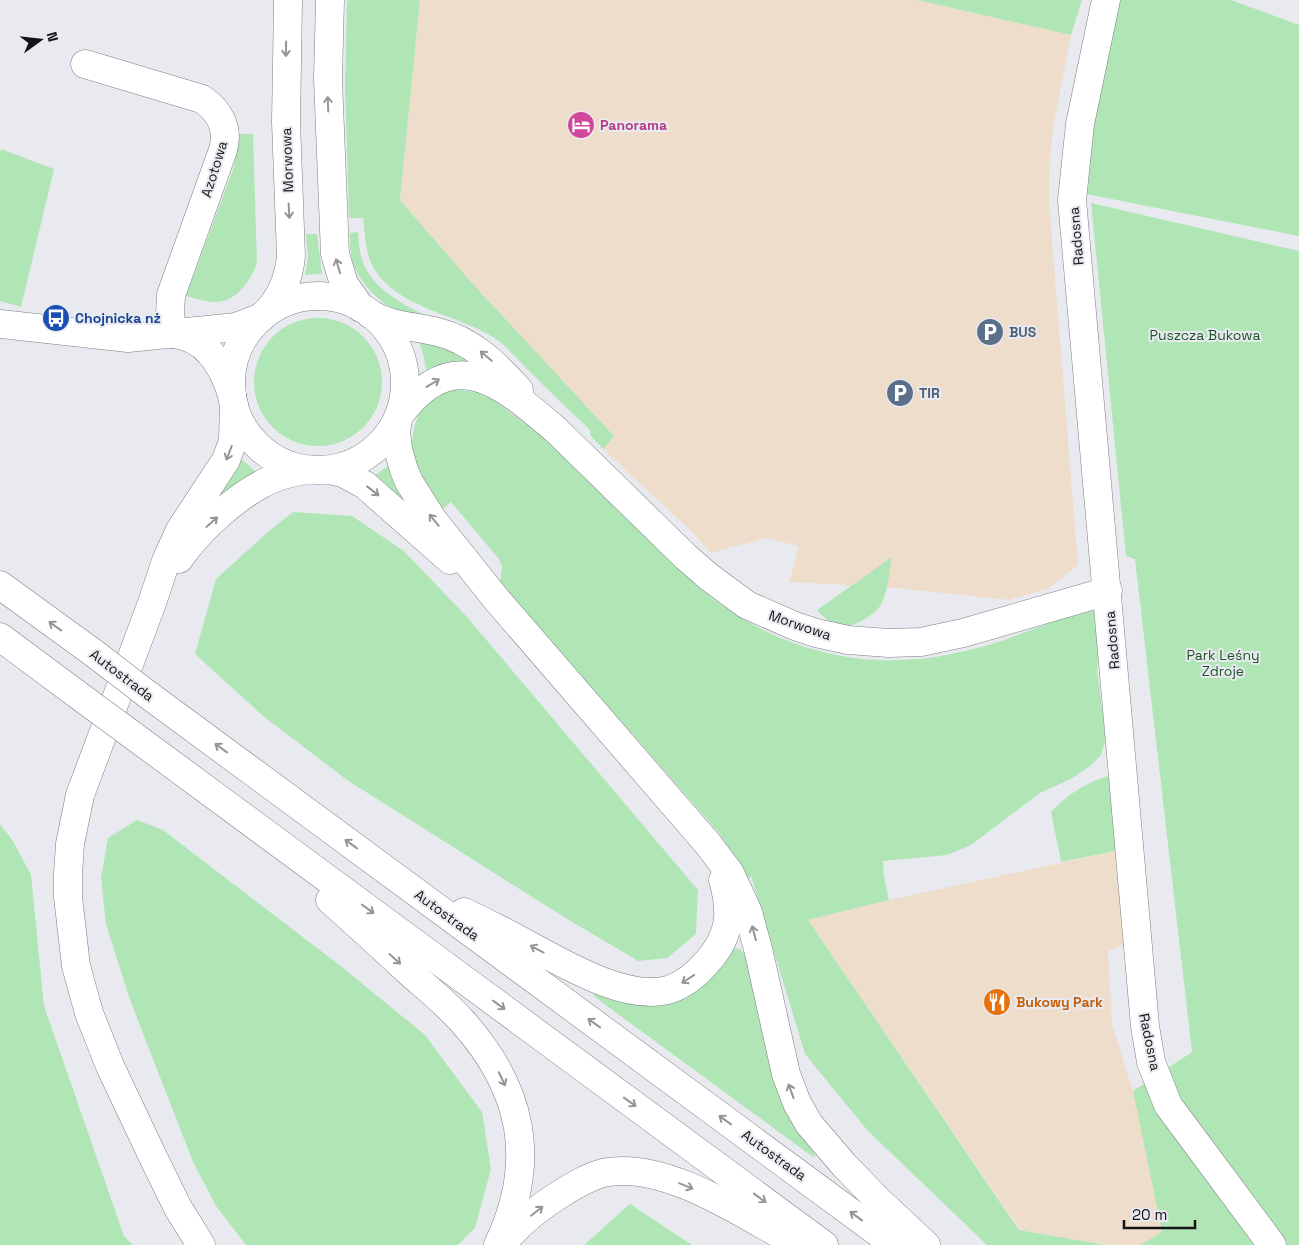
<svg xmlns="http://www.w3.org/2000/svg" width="1299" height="1245" viewBox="0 0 1299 1245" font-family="'Space Grotesk',sans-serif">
	<rect width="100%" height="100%" fill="#e9eaf0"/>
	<g fill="#efddcc">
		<path d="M420,0h497l154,35 -17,88 -4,35 -1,44 29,363 -30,24 -39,11 -123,-13 -97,-5 10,-36 -33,-8 -55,15 -20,-22 -88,-82 11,-13 -143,-154 -71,-82z"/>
		<path d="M1120,850l9,93 -21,8 4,73 21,67 29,141 -22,13h-34l-86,-15 -212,-310 81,-20z"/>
	</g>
	<g fill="#b0e6b6">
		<path d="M347,0h73l-20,200 71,82 143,154 -11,13 -13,-14v-5c-21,-20 -43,-41 -64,-62 -9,-9 -19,-21 -30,-29 -37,-25 -104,-31 -125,-76 -6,-14 -6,-31 -8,-45h-14l-4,-131z"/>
		<path d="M917,0h165l-11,35z"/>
		<path d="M1120,0h111l68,25v211l-218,-43 16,-115z"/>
		<path d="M238,134h15l4,129c-6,18 -22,41 -44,39 -9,-1 -19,-4 -27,-6l48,-129z"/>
		<path d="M1,149l53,20 -33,138 -21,-6v-148z"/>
		<path d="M1091,203l208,48v994h-159l22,-13 -29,-141 59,-39 -57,-493 -9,-3z"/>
		<path d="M358,232c1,9 1,19 4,27 10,34 49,48 77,64 -12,-4 -26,-6 -38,-10 -21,-9 -43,-31 -49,-53 -2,-9 -2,-18 -2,-27z"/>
		<path d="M306,234h11l5,40 -17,1 3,-18z"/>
		<circle cx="318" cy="382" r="64"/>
		<path d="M418,338h6l59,28 -56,7 -4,-19z"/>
		<path d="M453,390c10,0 20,1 30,4 10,4 19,12 28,19 16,12 32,24 48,37 36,31 69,66 102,100 12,11 23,24 35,35 74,63 164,89 260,68 50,-10 98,-33 146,-51l-5,67 9,69 -5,17 -11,11 -19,13 -31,14 -69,52 -24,10 -64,6 1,15 5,24 -81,20 211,310 87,15h-119l-120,-115 -62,-76 -54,-178 -3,4 -29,-47 -219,-250 2,-16 -3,-8 -48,-57 -11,9c-10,-15 -26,-41 -28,-59 -1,-8 1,-16 2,-23 2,-10 7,-21 14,-28 7,-6 16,-8 25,-11z"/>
		<path d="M239,457l18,16 -48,33z"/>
		<path d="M392,463l30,58 -48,-45z"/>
		<path d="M293,512l59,4 52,35 63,66 231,273 -2,44 -29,24 -29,3 -74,-44 -217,-137 -84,-64 -68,-62 21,-75 52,-47z"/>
		<path d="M892,557c-3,14 -3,30 -9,43 -2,7 -9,13 -15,17 -20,14 -36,11 -51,-7z"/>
		<path d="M1107,776l6,9 7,65 -59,12 -10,-50c17,-18 32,-27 56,-36z"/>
		<path d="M137,820l26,10 179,137 83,68 57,77 9,57 -16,59 -17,17h-212l-30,-39 -23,-44 -63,-162 -24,-76 -5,-46 7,-40z"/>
		<path d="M0,824l13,17 18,34 13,131 80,230 9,9h-133z"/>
		<path d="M732,948l7,1 12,10 64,197 -2,1 -202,-148 -16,-12 -2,-5 2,-2 48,10z"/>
		<path d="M630,1204l62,41h-108z"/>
	</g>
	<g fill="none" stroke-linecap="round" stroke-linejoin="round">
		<g stroke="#7d7f83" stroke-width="29">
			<g id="minor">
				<path d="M1106,0l-26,124 -8,76 73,826 6,36 17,43 104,140"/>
				<path d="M85,64l117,35c18,12 27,30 21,51l-52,145 -1,19 3,20"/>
				<path d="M370,314c24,13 44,12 68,18 35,9 57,32 81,58"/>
				<path d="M0,324l128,14 108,-11 26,-10"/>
				<path d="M174,334c33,3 49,32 58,61"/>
				<path d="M398,417c55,-76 103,-34 158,13l130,127 23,20 38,28 48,21 21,7 32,7 41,3 32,-1 42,-9 145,-42"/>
			</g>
		</g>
		<g stroke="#7d7f83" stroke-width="29">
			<g id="secondary">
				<path d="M330,0l-2,79 7,175 9,30 17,24"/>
				<circle cx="318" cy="383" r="87"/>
				<path d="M265,314c16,-16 24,-36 26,-58l-5,-134 2,-122"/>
			</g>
		</g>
		<g stroke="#7d7f83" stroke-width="29">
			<g id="motorway">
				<path d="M398,419l-2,13 2,17 6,21 5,12 24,38 64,80 211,244 22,29 18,39 11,41 27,121 11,29 12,21 35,41 35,36 47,44"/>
				<path d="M329,470l14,3 22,12 85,75"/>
				<path d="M179,559c19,-28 53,-59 83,-75 14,-8 30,-12 45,-14"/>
				<path d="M0,585l95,69"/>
				<path d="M0,637l78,58"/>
				<path d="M147,694l748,551"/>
				<path d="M131,734l693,511"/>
				<path d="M330,900c27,24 53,48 79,72 18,16 37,31 53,49 61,68 76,140 36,224"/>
				<path d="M464,912c21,10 41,20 61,31 38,20 99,58 143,47 16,-5 29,-16 40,-29 23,-26 24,-49 15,-81"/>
				<path d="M504,1242c16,-20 37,-36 58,-49 13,-8 26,-16 41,-20 62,-14 143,44 196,72"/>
				<path d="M201,1245l-23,-37 -25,-51 -43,-91 -21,-53 -13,-47 -8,-69v-23l2,-30 10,-49 72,-192 14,-42 14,-31 46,-70 7,-19 1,-36"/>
			</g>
		</g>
		<use href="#minor" stroke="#fff" stroke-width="28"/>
		<use href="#secondary" stroke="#fff" stroke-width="28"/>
		<use href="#motorway" stroke="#fff" stroke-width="28"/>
		<g stroke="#7d7f83" stroke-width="29" stroke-linecap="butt">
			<g id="motorway-bridge">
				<path d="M95,654l52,40"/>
				<path d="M78,695l53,39"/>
			</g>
		</g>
		<use href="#motorway-bridge" stroke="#fff" stroke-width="28"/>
	</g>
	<defs><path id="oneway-shaft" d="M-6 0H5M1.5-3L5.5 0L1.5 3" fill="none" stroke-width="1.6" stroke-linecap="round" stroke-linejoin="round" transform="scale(1.25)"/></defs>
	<g stroke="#959596">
		<use href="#oneway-shaft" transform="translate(286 49) rotate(91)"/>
		<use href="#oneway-shaft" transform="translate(328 104) rotate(-92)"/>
		<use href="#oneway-shaft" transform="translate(289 211) rotate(87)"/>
		<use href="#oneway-shaft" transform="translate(338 266) rotate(-106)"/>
		<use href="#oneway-shaft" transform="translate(486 356) rotate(-140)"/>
		<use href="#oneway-shaft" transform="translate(433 383) rotate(-31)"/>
		<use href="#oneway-shaft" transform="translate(229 453) rotate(111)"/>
		<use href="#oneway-shaft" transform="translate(373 491) rotate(38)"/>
		<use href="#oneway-shaft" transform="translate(434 520) rotate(-129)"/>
		<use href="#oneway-shaft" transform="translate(212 522) rotate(-42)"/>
		<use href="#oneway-shaft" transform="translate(55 626) rotate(-144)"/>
		<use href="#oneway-shaft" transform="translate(221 748) rotate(-144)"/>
		<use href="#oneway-shaft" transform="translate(351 844) rotate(-144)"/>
		<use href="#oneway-shaft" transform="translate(368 909) rotate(36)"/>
		<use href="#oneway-shaft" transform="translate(754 933) rotate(-105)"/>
		<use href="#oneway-shaft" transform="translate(537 949) rotate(-152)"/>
		<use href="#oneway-shaft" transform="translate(395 959) rotate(42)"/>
		<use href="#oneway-shaft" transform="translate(688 979) rotate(146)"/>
		<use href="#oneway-shaft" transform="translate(499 1005) rotate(36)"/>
		<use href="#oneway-shaft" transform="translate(594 1023) rotate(-144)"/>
		<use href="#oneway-shaft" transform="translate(502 1079) rotate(65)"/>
		<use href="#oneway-shaft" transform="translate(791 1091) rotate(-110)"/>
		<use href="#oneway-shaft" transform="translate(630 1102) rotate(36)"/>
		<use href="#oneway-shaft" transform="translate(725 1120) rotate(-144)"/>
		<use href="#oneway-shaft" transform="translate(686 1186) rotate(22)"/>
		<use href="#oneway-shaft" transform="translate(760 1198) rotate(36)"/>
		<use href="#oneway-shaft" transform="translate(537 1211) rotate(-39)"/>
		<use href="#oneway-shaft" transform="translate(856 1216) rotate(-144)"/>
	</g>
	<defs>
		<g id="hotel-disc" transform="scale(1.4375)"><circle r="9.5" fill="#d1479c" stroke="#e9eaf0"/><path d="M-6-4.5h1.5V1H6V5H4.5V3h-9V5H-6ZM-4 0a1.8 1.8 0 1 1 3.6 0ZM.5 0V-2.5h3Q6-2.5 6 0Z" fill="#fff"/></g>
		<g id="bus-disc" transform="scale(1.4375)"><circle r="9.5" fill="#1a4fb4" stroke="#e9eaf0"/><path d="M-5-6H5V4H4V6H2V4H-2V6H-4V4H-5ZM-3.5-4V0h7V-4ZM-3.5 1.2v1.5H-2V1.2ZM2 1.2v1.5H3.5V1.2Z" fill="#fff"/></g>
		<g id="parking-disc" transform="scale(1.4375)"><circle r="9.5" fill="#5c6f8a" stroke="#e9eaf0"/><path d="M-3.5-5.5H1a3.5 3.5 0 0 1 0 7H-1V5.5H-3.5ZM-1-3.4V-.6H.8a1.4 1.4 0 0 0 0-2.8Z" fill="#fff"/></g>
		<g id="restaurant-disc" transform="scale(1.4375)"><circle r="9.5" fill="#e8710a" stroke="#e9eaf0"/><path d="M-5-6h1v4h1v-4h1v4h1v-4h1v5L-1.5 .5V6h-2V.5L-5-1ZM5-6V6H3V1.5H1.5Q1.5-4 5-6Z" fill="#fff"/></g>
	</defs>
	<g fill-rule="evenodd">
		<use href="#hotel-disc" x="581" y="125"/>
		<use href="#bus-disc" x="56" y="318"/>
		<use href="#parking-disc" x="990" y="332"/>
		<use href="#parking-disc" x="900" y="393"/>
		<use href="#restaurant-disc" x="997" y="1002"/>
	</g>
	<g text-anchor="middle" stroke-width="4" stroke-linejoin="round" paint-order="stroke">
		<g font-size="14" font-weight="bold" fill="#b23c85" stroke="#e9eaf0" text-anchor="start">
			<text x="600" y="130">Panorama</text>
		</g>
		<g font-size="14" fill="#141416" stroke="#e9eaf0">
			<text transform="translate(287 160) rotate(-92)" y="5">Morwowa</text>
			<text transform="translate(214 169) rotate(-73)" y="5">Azotowa</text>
			<text transform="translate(1076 236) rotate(-95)" y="5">Radosna</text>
			<text transform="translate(800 625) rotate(19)" y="5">Morwowa</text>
			<text transform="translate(1112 640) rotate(-95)" y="5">Radosna</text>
			<text transform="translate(122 675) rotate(37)" y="5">Autostrada</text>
			<text transform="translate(447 915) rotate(36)" y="5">Autostrada</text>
			<text transform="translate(1150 1042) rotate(78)" y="5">Radosna</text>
			<text transform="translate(774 1155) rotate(36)" y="5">Autostrada</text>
		</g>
		<g font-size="14" font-weight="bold" fill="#164399" stroke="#e9eaf0" text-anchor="start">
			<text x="75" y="323">Chojnicka nż</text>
		</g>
		<g font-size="14" font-weight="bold" fill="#4e5e75" stroke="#e9eaf0" text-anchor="start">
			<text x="1009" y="337">BUS</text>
			<text x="919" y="398">TIR</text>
		</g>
		<g font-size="14" fill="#20542a" stroke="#e9eaf0">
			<text x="1205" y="340">Puszcza Bukowa</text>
			<text x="1223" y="660">Park Leśny<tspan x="1223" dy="16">Zdroje</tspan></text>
		</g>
		<g font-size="14" font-weight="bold" fill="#c56008" stroke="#e9eaf0" text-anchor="start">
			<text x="1016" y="1007">Bukowy Park</text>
		</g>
	</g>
	<g transform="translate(40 40) rotate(75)" stroke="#e9eaf0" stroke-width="4" paint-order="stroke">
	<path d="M0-4L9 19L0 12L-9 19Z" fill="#141416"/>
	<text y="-8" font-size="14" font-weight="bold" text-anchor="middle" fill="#141416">N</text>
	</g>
	<path d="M1124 1220v8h71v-8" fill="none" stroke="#141416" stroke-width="2.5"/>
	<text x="1132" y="1220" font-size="15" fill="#141416" stroke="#e9eaf0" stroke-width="4" paint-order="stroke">20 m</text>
</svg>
